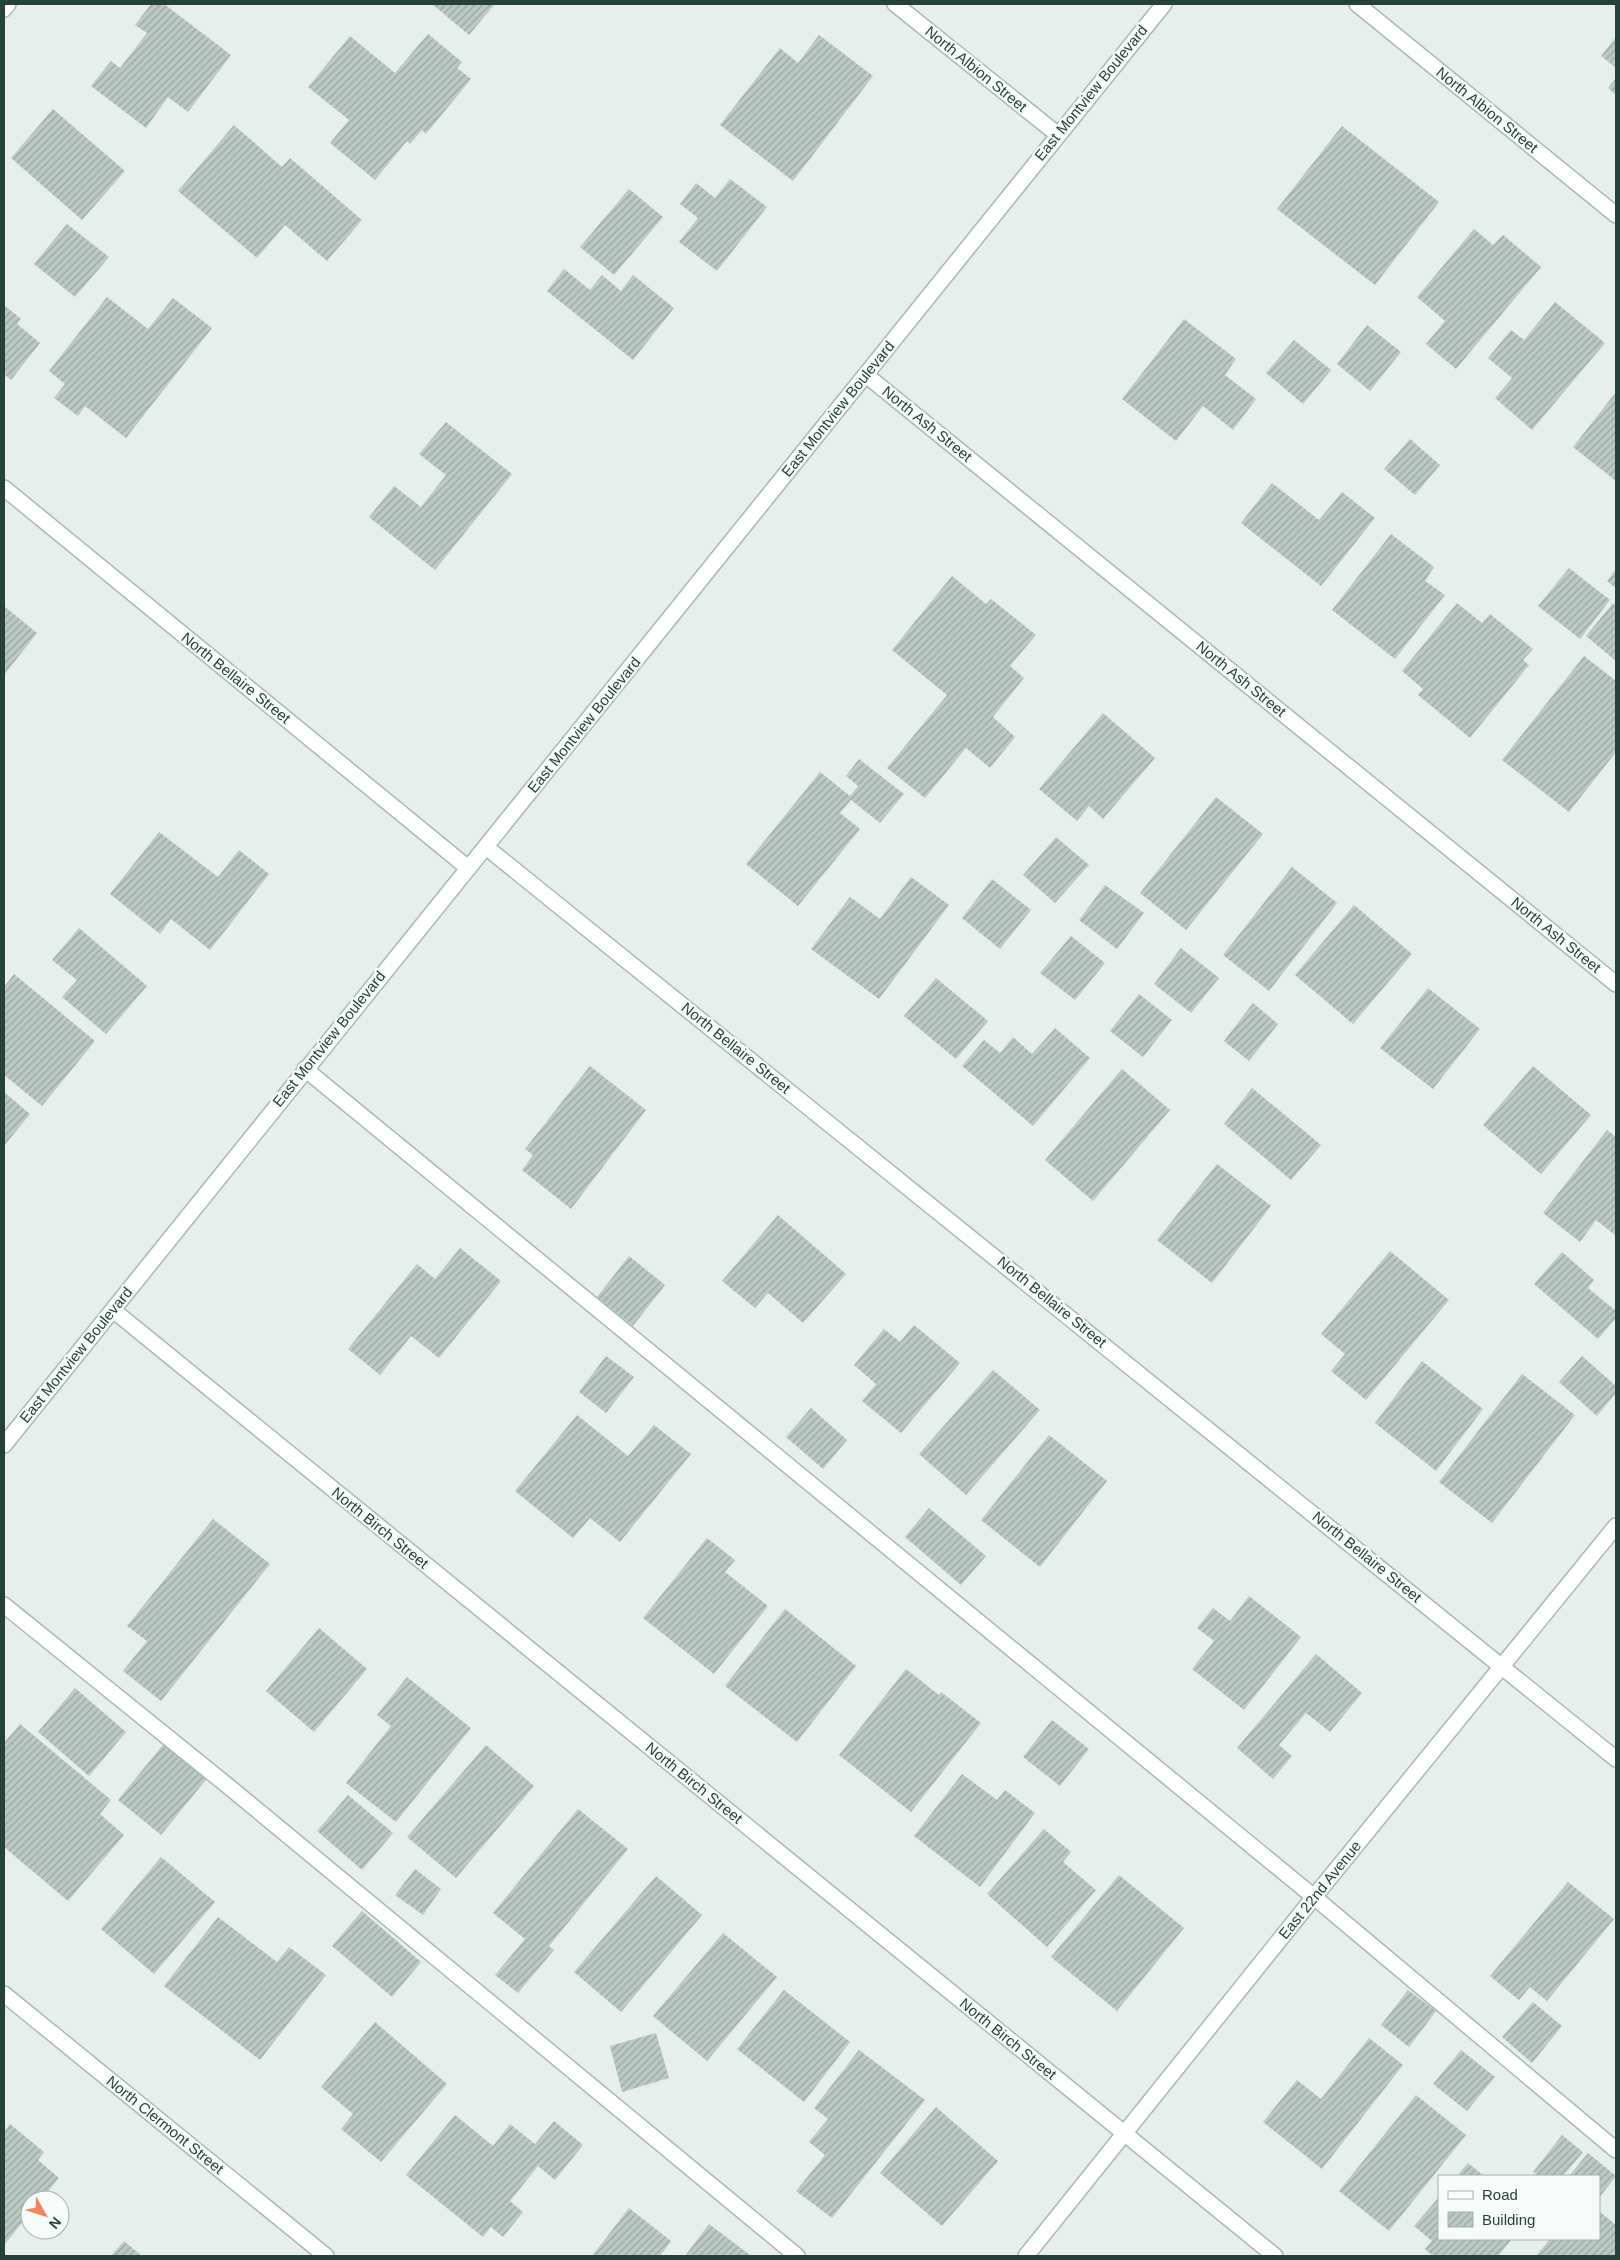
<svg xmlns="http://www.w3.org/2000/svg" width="1620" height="2260" viewBox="0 0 1620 2260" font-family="Helvetica,sans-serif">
	<defs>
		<pattern id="building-hatch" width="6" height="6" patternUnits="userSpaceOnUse" patternTransform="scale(1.25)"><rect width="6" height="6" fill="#bbcac4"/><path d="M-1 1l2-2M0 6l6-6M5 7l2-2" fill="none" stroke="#98a6a0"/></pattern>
	</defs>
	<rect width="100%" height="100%" fill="#e6efeb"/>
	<g fill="url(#building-hatch)">
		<path d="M151,4h13l67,51 -43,57 -20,-15 -22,31 -55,-42 20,-25 9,7 27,-35 -12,-8z"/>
		<path d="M432,4h63l-26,31z"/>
		<path d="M428,34l34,28 -5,6 14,11 -45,55 -4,-4 -12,14 -3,-3 -32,39 -45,-37 19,-23 -41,-33 42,-51 45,37z"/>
		<path d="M819,35l54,41 -80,105 -73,-56 60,-77 18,15z"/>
		<path d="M1616,37v31l-15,-12z"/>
		<path d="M1616,78v17l-8,-7z"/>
		<path d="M53,109l72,62 -43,49 -71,-62z"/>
		<path d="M234,125l48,42 8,-9 72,62 -35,41 -42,-36 -28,33 -79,-67z"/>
		<path d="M1342,126l97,76 -64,83 -98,-76z"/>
		<path d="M730,179l37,28 -50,64 -38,-29 19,-24 -18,-14 16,-21 19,15z"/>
		<path d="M629,189l34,28 -49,58 -34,-28z"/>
		<path d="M67,224l42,33 -34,40 -41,-33z"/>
		<path d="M1474,229l19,16 10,-10 38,32 -85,102 -30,-25 19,-23 -28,-24z"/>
		<path d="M564,269l26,21 12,-15 19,16 12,-16 41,33 -41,52 -86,-69z"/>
		<path d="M107,297l41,32 25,-31 39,30 -86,110 -41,-32 -7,10 -24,-18 11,-14 -16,-13z"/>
		<path d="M1555,302l50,41 -73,87 -37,-32 17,-20 -24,-20 23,-28 13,10z"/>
		<path d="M4,305l17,14 -4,5 23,19 -29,37 -7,-6z"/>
		<path d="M1184,319l52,40 -11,16 31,24 -23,31 -30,-24 -27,35 -54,-42z"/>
		<path d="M1367,325l34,27 -31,39 -33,-27z"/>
		<path d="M1294,340l37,30 -28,34 -37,-31z"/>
		<path d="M1616,392v89l-43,-34z"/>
		<path d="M446,422l66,52 -77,96 -66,-53 25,-31 27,21 25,-32 -27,-21z"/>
		<path d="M1410,439l30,26 -25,30 -31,-26z"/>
		<path d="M1272,483l47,37 23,-28 33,26 -54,68 -80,-63z"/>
		<path d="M1391,534l43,33 -9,14 20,14 -50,64 -63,-49z"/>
		<path d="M1569,568l41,32 -30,39 -42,-33z"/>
		<path d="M1616,569v19l-9,-7z"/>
		<path d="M952,576l34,28 5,-5 45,36 -26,31 14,12 -31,39 22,20 -25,31 -24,-20 -41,50 -38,-30 60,-73 -55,-45z"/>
		<path d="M1457,603l25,20 8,-9 43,35 -10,11 6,5 -59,73 -52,-43 5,-6 -21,-18z"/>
		<path d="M1613,603l3,3v55l-30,-25z"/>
		<path d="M4,606l33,27 -33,42z"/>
		<path d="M1584,656l32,25v71l-47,60 -67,-52z"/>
		<path d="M1103,713l52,45 -52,61 -14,-13 -12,15 -38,-32z"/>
		<path d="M859,759l45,35 -24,29 -29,-23 -11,13 20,16 -62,77 -52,-42 74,-92 30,24 8,-10 -12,-10z"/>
		<path d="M1216,797l47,37 -77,96 -46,-37z"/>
		<path d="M159,832l59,45 21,-27 30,24 -59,76 -39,-31 -11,15 -50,-40z"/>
		<path d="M1056,837l33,28 -34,38 -32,-28z"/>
		<path d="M1292,867l45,36 -68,88 -46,-36z"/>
		<path d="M911,877l38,28 -70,94 -68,-50 39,-52 30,22z"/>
		<path d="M992,879l39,31 -31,39 -38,-31z"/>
		<path d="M1105,885l39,28 -27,36 -38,-29z"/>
		<path d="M1354,905l58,49 -59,70 -58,-49z"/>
		<path d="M79,928l68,58 -41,48 -44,-37 15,-17 -25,-20z"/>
		<path d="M1071,936l34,27 -30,37 -35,-27z"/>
		<path d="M1181,948l38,30 -28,35 -37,-29z"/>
		<path d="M14,974l81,67 -53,65 -38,-31v-88z"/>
		<path d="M936,978l52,43 -32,38 -52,-43z"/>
		<path d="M1428,988l52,41 -47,60 -53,-41z"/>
		<path d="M1139,994l33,26 -29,37 -33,-26z"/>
		<path d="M1253,1003l25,21 -29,37 -25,-20z"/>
		<path d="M1055,1028l35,30 -57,68 -71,-60 22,-26 16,13 13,-16 19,17z"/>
		<path d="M590,1066l56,44 -75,99 -49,-39 11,-15 -8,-6z"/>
		<path d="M1533,1066l58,49 -50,59 -58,-49z"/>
		<path d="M1122,1069l48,41 -77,91 -48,-41z"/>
		<path d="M1252,1088l69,57 -30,35 -67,-56z"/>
		<path d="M4,1092l26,22 -26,32z"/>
		<path d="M1607,1130l9,7v97l-1,1 -19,-15 -16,22 -37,-29z"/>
		<path d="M1217,1164l54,42 -59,77 -55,-43z"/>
		<path d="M778,1215l68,59 -43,49 -35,-30 -13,15 -33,-27z"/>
		<path d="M460,1248l41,33 -62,77 -28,-22 -31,39 -32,-26 69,-85 18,15z"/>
		<path d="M1390,1251l59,49 -83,100 -35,-29 14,-17 -24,-20z"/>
		<path d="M1562,1252l32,28 -6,8 28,23v7l-18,21 -64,-55z"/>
		<path d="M629,1256l36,29 -32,41 -36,-29z"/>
		<path d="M914,1325l46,38 -59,70 -39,-32 14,-17 -22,-19 30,-36 16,13z"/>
		<path d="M606,1356l28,21 -28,36 -27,-21z"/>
		<path d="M1582,1356l34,30v7l-19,23 -38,-34z"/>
		<path d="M1422,1361l61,48 -47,62 -61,-48z"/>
		<path d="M993,1370l47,40 -74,85 -47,-41z"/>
		<path d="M1522,1374l53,41 -83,108 -53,-41z"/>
		<path d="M811,1408l36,32 -24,29 -37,-32z"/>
		<path d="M577,1415l51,41 26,-31 37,29 -71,88 -30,-24 -17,20 -58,-47z"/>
		<path d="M1049,1435l58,46 -67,86 -59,-47z"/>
		<path d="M929,1508l57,48 -25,29 -56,-48z"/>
		<path d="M213,1519l57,45 -109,137 -38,-30 24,-30 -20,-15z"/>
		<path d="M707,1538l28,22 -10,12 43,34 -54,68 -71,-56z"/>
		<path d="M1249,1596l52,41 -57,73 -52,-41 22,-28 -17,-13 16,-20 17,13z"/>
		<path d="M785,1609l71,57 -59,76 -72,-56z"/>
		<path d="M319,1628l48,41 -53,63 -48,-41z"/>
		<path d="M1316,1654l46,39 -32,39 -24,-19 -27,32 13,11 -19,23 -36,-31z"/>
		<path d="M906,1669l33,26 2,-3 40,31 -70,89 -72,-57z"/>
		<path d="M407,1677l64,51 -75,94 -50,-39 45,-57 -14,-11z"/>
		<path d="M75,1688l51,44 -37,44 -51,-44z"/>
		<path d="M1052,1720l37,29 -29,37 -37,-29z"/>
		<path d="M20,1724l91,76 -11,14 24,21 -56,66 -64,-54v-104z"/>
		<path d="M166,1741l43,35 -48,59 -43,-35z"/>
		<path d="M486,1745l48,41 -78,92 -49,-41z"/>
		<path d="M962,1774l35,26 8,-10 30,23 -55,74 -66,-51z"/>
		<path d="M348,1795l45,38 -31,37 -45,-39z"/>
		<path d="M578,1809l50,40 -79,97 5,4 -36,43 -23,-18 30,-36 -32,-26z"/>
		<path d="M1044,1829l27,23 -8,10 33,28 -49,57 -60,-53z"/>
		<path d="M161,1857l54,45 -61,72 -53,-45z"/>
		<path d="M415,1869l26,20 -18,26 -28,-20z"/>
		<path d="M1119,1875l65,53 -67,83 -66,-54z"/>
		<path d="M656,1876l46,39 -81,97 -47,-40z"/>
		<path d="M1568,1882l46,37 -67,82 -17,-14 -11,13 -29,-24z"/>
		<path d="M362,1911l59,51 -29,35 -60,-51z"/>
		<path d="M218,1917l59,45 12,-15 37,28 -66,85 -96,-74z"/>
		<path d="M723,1933l54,44 -70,84 -54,-45z"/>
		<path d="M784,1990l66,52 -46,60 -67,-53z"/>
		<path d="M1408,1990l28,21 -27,36 -28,-22z"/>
		<path d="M1533,2002l29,24 -30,37 -30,-26z"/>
		<path d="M375,2022l72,62 -66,78 -40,-33 12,-15 -32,-27z"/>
		<path d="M656,2033l13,45 -47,14 -12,-46z"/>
		<path d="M1369,2038l34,27 -81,104 -59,-47 34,-42 24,19z"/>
		<path d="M859,2050l66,50 -93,118 -36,-27 29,-36 -16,-13 19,-23 -14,-11z"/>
		<path d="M1461,2050l34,27 -28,34 -34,-27z"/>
		<path d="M1416,2095l50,40 -77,96 -50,-40z"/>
		<path d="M936,2107l62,54 -56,65 -62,-53z"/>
		<path d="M455,2115l38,31 17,-22 25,20 19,-23 29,24 -28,35 -17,-14 -28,35 13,11 -20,25 -12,-10 -8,10 -77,-62z"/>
		<path d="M10,2124l34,28 -6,8 21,18 -19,22h-10v13l-26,32v-113z"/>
		<path d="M1562,2135l21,17 -20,24h-25l-5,-4z"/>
		<path d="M1588,2153l28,23 -17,22v-22h-30z"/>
		<path d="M1468,2163l16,13h-27z"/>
		<path d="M1439,2197v42h73l-14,17h-65l-8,-7 7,-8 -18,-15z"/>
		<path d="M629,2208l42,33 -11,15h-68z"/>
		<path d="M1599,2211l17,14v31h-80l14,-17h49z"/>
		<path d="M709,2224l41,31 -1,1h-64z"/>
		<path d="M124,2241l18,15h-31z"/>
	</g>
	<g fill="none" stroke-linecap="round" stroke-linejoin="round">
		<g stroke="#a8b8b2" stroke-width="18">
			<g id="service">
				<path d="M305,1069l1009,828 302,253"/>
				<path d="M4,1605l224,181 569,470"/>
			</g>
		</g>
		<g stroke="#a8b8b2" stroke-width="18">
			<g id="minor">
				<path d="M895,4l162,130"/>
				<path d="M1357,4l259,211"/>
				<path d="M4,9l4,-5"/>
				<path d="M866,375l750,609"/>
				<path d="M4,488l464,380"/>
				<path d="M486,847l1130,912"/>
				<path d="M113,1310l1162,946"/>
				<path d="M4,1994l322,262"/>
				<path d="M1026,2256l288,-359 302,-371"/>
			</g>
		</g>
		<g stroke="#a8b8b2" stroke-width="18">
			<path id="tertiary" d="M4,1445l1160,-1441"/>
		</g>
		<use href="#service" stroke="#fff" stroke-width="15"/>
		<use href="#minor" stroke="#fff" stroke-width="15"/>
		<use href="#tertiary" stroke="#fff" stroke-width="15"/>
	</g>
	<g text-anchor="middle" stroke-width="4.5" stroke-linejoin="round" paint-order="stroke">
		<g font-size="15" fill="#24423a" stroke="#f7fbf9">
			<text transform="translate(976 69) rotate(39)" y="5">North Albion Street</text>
			<text transform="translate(1091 93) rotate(-51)" y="5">East Montview Boulevard</text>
			<text transform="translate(1487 110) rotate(39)" y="5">North Albion Street</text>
			<text transform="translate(838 409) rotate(-51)" y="5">East Montview Boulevard</text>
			<text transform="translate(927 424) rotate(39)" y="5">North Ash Street</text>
			<text transform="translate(236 678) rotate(39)" y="5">North Bellaire Street</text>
			<text transform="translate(1241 679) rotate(39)" y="5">North Ash Street</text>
			<text transform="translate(584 725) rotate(-51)" y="5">East Montview Boulevard</text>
			<text transform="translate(1556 935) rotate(39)" y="5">North Ash Street</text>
			<text transform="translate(329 1039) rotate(-51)" y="5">East Montview Boulevard</text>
			<text transform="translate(736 1048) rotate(39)" y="5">North Bellaire Street</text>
			<text transform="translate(1052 1302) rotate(39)" y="5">North Bellaire Street</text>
			<text transform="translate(76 1355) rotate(-51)" y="5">East Montview Boulevard</text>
			<text transform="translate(380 1528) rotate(39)" y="5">North Birch Street</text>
			<text transform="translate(1367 1557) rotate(39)" y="5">North Bellaire Street</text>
			<text transform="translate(694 1783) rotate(39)" y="5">North Birch Street</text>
			<text transform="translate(1320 1890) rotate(-51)" y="5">East 22nd Avenue</text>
			<text transform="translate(1008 2039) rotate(39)" y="5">North Birch Street</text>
			<text transform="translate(165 2125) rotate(39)" y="5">North Clermont Street</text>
		</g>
	</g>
	<rect width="1620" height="2260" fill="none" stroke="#24423a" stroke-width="10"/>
	<rect x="1438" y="2175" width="162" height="65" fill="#f7fbf9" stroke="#a3b1ad"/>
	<rect x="1448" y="2191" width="25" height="8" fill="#ffffff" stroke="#a3b1ad"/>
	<text x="1482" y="2200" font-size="15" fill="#24423a">Road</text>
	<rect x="1448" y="2212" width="25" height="15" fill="url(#building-hatch)" stroke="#a3b1ad"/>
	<text x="1482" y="2225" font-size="15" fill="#24423a">Building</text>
	<g transform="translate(45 2215) rotate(129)"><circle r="24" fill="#f7fbf9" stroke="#a3b1ad"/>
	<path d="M0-4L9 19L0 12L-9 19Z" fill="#f4845f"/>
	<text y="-8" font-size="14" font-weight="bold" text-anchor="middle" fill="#24423a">N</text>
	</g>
</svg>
